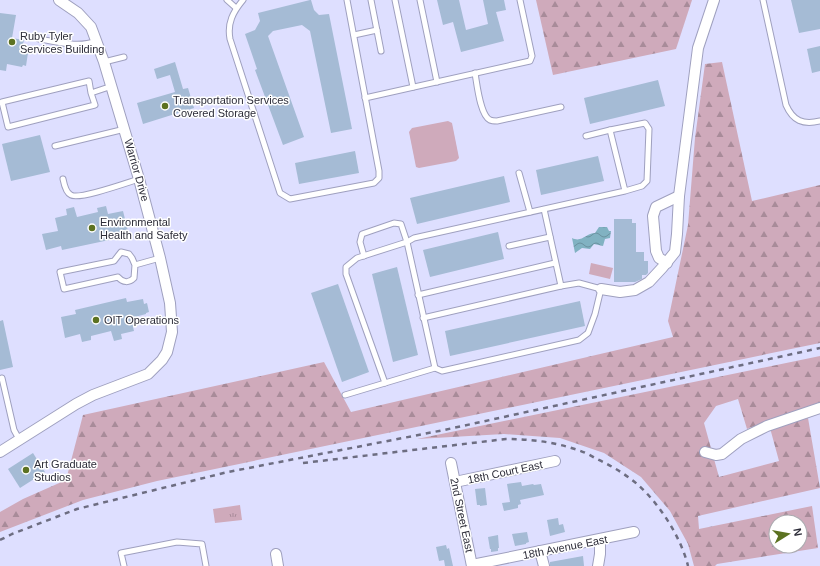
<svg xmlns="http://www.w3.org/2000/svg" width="820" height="566" viewBox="0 0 820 566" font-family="Helvetica,sans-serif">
	<defs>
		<pattern id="grass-tufts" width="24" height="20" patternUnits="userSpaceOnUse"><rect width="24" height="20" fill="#cfaabb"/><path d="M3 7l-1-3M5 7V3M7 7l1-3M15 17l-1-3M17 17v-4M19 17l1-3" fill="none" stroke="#a88b99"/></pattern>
		<pattern id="forest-firs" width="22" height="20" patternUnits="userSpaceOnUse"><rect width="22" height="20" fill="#cfaabb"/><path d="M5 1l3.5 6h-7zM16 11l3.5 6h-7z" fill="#a88b99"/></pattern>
		<pattern id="water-waves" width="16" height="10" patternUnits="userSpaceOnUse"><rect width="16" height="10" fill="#81b2c2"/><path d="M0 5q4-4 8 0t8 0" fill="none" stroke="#6a919f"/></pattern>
	</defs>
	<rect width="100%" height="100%" fill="#dedfff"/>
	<path fill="url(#grass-tufts)" d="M240,505l2,15 -27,3 -2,-14z"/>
	<g fill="url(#forest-firs)" fill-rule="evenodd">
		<path d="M536,0h156l-16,49 -123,26z"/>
		<path d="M722,62l30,139 68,-16v158l-663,138 -74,19 -83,32v-20l23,-13 43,-19 17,-65 241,-53 27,50 322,-75 -5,-16 20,-96 7,-87 10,-74z"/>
		<path d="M820,356v48l-35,10 -38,15 -9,-30 -22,7 -12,17 15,54 60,-16 -9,-33 38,-10 12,70 -122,28 1,13 113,-23 6,42 -101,16 -2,2h-21l-6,-22 -18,-33 -29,-34 -37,-24 -44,-15 -56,-4 -87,5zM776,522h24v24h-24z"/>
	</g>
	<g fill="#cfaabb">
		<path d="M448,121l4,2 7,35 -3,3 -37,7 -3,-1 -7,-35 3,-4z"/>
		<path d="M591,263l22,5 -3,11 -21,-5z"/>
	</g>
	<path fill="url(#water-waves)" d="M599,227h8l2,4h2l-1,7 -5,1 -2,7 -9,-2 -4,5 -8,-1 -7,5 -3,-15c10,5 14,-5 23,-5z"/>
	<g fill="#a5bbd5">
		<path d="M310,0h1l3,10 5,5 10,-1 23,115 -21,4 -21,-102 -8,-6 -29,6 -5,5 36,101 -21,8 -28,-75 2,-1 -12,-35 10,-4 5,-9 -2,-8z"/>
		<path d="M437,0h22l7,30 22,-6 -5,-24h21l2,10 -10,2 8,29 -43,11 -8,-30 -10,3z"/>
		<path d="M791,0h29v29l-21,4z"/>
		<path d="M0,13l16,2 -4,23 12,2 -1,4 6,2 -3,20 -3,-1 -1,2 -15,-3 -1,7 -6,-1z"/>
		<path d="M820,46v25l-8,2 -5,-24z"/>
		<path d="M175,62l8,27 5,-1 6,20 -51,16 -6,-21 38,-11 -5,-17 -13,4 -3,-10z"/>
		<path d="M658,80l7,26 -75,18 -6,-26z"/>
		<path d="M40,135l10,37 -39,9 -9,-37z"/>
		<path d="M355,151l4,22 -60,11 -4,-21z"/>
		<path d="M598,156l6,25 -63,14 -5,-25z"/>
		<path d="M504,176l6,26 -93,22 -7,-26z"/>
		<path d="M106,206l2,8 15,-3 5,20 -15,4 1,4 -52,11 -1,-4 -15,4 -4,-16 16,-3 -3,-13 12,-3 -1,-6 8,-2 3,10 21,-5 -1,-4z"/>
		<path d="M614,219h18v4h4v29h8v9h4v12l-2,2h-4v4l-7,3h-21z"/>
		<path d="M498,232l6,27 -74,18 -7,-27z"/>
		<path d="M397,267l21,88 -25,7 -21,-88z"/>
		<path d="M338,284l31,88 -27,10 -31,-89z"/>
		<path d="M126,298l1,4 16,-3 1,5 3,-1 2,9 -3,1v1l-15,4 3,13 -13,3 1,5 -8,2 -3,-10 -20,5v4l-9,2 -2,-8 -15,4 -4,-21 15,-3 -1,-4z"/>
		<path d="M580,301l5,25 -135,30 -5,-25z"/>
		<path d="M3,320l10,47 -13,3v-49z"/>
		<path d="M33,453l12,19 -25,16 -12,-19z"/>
		<path d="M521,482l1,4 11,-2 1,1 7,-1 3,11 -24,5 1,4 -3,1v3l-14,3 -2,-8 8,-1 -3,-18z"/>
		<path d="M485,488l2,17 -7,1v-1h-3l-2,-16z"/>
		<path d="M558,518l1,7 4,-1 2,8 -15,4 -3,-16z"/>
		<path d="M527,532l2,10 -3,1v1l-11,2 -3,-12z"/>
		<path d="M498,535l1,13h-1v3l-7,1v-3h-1l-2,-12z"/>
		<path d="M446,545l1,4 2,-1 4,18h-8l-1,-6 -5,1 -3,-14z"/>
		<path d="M583,556l1,10h-34v-4z"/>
	</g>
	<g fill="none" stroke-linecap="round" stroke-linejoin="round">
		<g stroke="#9fa0bf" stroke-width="7">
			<g id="service">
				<path d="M227,0l9,8"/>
				<path d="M243,0c-10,12 -16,23 -13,39l50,154 10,6 84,-16 5,-5v-7l-32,-171"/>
				<path d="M371,0l10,51"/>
				<path d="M395,0l18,87"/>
				<path d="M420,0l17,82"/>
				<path d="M763,0l23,105c7,16 17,20 34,16"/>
				<path d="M354,35l23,-5"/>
				<path d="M39,39c20,3 38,9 58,2"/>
				<path d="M104,62l20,-5"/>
				<path d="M475,73c2,11 5,42 15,47 2,1 4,1 7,1l64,-14"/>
				<path d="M91,93l4,12 -87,22 -6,-25 87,-21 2,12 21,-7"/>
				<path d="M365,98l165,-37 2,-5 -12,-56"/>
				<path d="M586,136l24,-6"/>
				<path d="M55,146l70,-17"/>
				<path d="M519,173l11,39"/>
				<path d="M63,179c1,5 3,14 8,16 8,5 58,-13 68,-16"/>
				<path d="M544,209l17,77 18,-3 22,6 -6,25 -7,19 -9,7 -137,31 -7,-3 -50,15 -39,-109v-7l11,-9 50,-16 7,-4 211,-47 17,-5 5,-5 2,-52 -4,-6 -35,7 15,61"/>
				<path d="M509,246l41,-9"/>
				<path d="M364,256l-4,-14 2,-8 32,-11 7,1 6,18 28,126"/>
				<path d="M135,265l-1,13c-5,5 -11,5 -16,-1l-54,12 -4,-17 54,-11 7,-9 8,2 3,4 3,7 25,-7"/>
				<path d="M418,295l137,-32"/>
				<path d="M423,318l138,-32"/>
				<path d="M2,378l12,52 5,9"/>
				<path d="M345,395l40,-12"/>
				<path d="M124,566l-3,-13 56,-11 25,2 4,22"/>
			</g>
		</g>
		<g stroke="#9fa0bf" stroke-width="12">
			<g id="minor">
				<path d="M667,263l-8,-5 -3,-7 -3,-35 3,-9 23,-11"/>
				<path d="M601,289l19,3 15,-2 14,-8 13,-14 13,-16 2,-18 2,-38 19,-148 16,-48"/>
				<path d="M0,452l76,-48 17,-9 55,-21 14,-14 5,-8 5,-20 -2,-29 -10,-45 -21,-79 -35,-117 -13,-35 -13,-14 -19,-13"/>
				<path d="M705,452l11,3 6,-1 19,-15 26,-13 53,-18"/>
				<path d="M451,463l21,103"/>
				<path d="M455,482l100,-21"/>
				<path d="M540,551l4,15"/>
				<path d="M276,554l2,12"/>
				<path d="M472,565l162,-33"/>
				<path d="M598,566l2,-12v-14"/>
			</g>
		</g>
		<use href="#service" stroke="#fff" stroke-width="5"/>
		<use href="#minor" stroke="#fff" stroke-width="10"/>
		<g stroke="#6d6d81" stroke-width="2.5" stroke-dasharray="5 5" stroke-linecap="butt">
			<path d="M303,463l203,-24c25,0 48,3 72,11 6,2 12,5 17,8 15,7 29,15 42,26 22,19 44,53 51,82"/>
			<path d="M0,540l12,-6 65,-25 151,-37 216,-42 376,-82"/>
		</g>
	</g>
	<g fill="#5c7221" stroke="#fff" stroke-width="1.5">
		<circle cx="12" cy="42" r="4"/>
		<circle cx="165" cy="106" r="4"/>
		<circle cx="92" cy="228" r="4"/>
		<circle cx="96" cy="320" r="4"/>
		<circle cx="26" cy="470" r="4"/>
	</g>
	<g text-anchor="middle" stroke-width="3" stroke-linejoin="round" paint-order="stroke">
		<g font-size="11" fill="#2d2d39" stroke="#fff" text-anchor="start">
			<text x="20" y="40">Ruby Tyler<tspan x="20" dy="13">Services Building</tspan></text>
			<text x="173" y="104">Transportation Services<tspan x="173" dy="13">Covered Storage</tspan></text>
			<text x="100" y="226">Environmental<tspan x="100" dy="13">Health and Safety</tspan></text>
			<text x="104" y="324">OIT Operations</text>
			<text x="34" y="468">Art Graduate<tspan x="34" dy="13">Studios</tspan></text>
		</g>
		<g font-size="11" fill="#2d2d39" stroke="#fff">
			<text transform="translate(137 170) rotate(74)" y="4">Warrior Drive</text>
			<text transform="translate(505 472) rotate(-12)" y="4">18th Court East</text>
			<text transform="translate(462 515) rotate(78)" y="4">2nd Street East</text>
			<text transform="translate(565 547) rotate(-11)" y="4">18th Avenue East</text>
		</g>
	</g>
	<g transform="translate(788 534) rotate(79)"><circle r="19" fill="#ffffff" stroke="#ababb0"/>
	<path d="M0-3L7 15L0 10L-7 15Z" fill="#5c7221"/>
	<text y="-6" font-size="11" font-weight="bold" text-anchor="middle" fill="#2d2d39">N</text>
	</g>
</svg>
